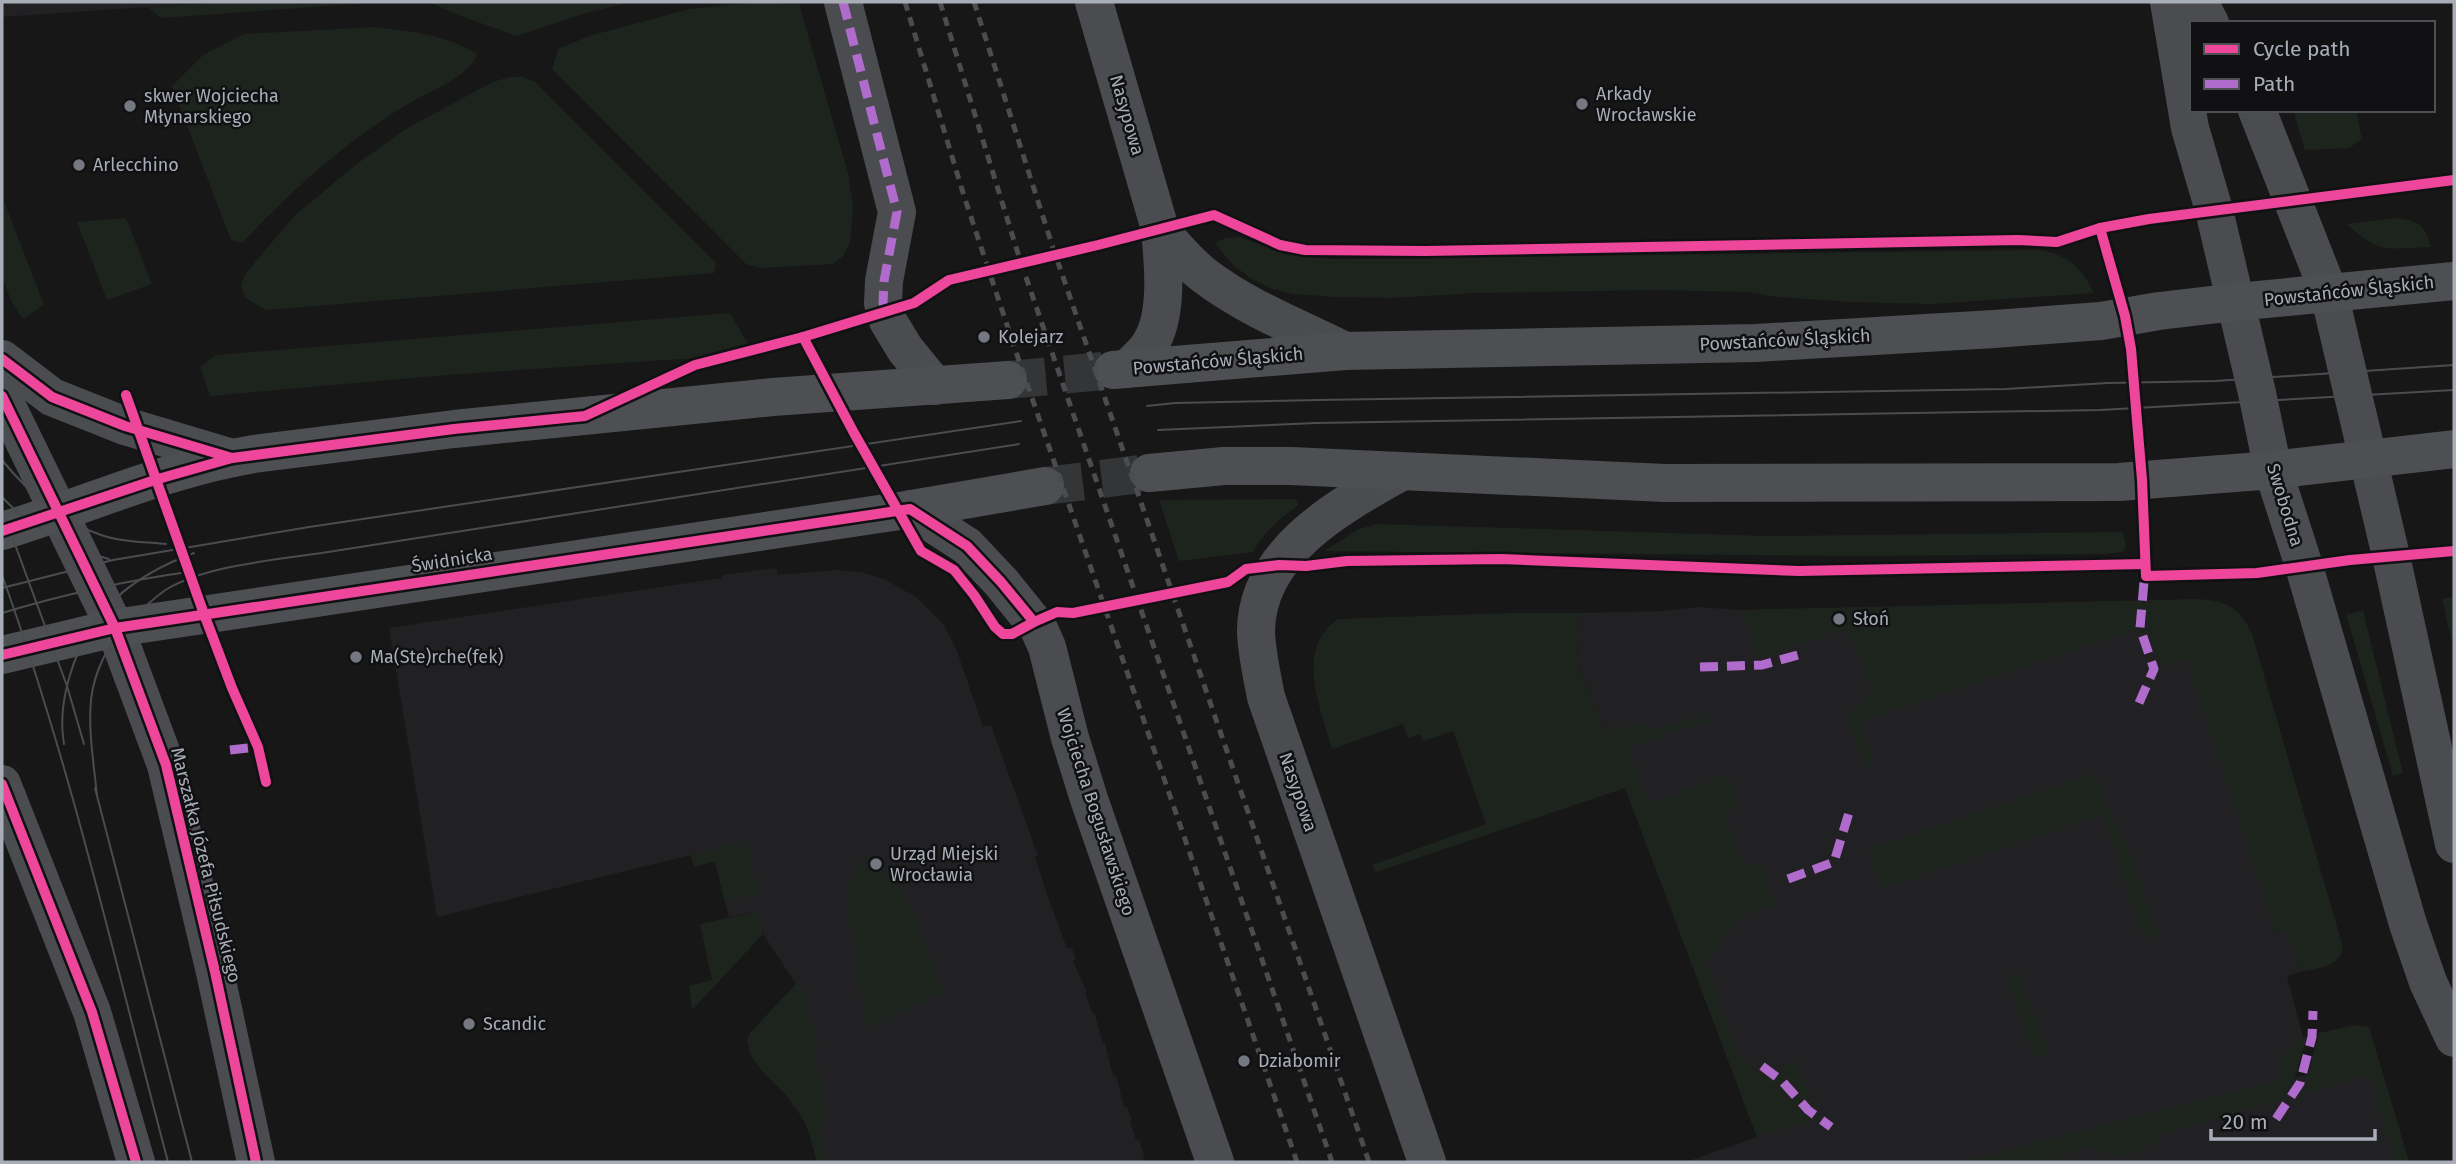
<svg xmlns="http://www.w3.org/2000/svg" width="2456" height="1164" viewBox="0 0 2456 1164" font-family="'Fira Sans',sans-serif">
	<rect width="100%" height="100%" fill="#171717"/>
	<g fill="#212123">
		<path d="M2,2h218l-218,15z"/>
		<path d="M776,568l2,7 58,-5 25,2 23,7 32,18 28,28 13,26 26,76 8,-2 47,131 -3,1 15,46 17,45h5l4,11 -3,2 14,31 -2,1 7,19 3,3 8,28h2l7,29 1,4 3,-1 8,32h3l5,13 -2,1 6,19h3l6,18 -2,1 1,3h-327l-11,-39 -26,-36 -25,-25 -5,-8 -3,-13 3,-8 46,-49 -33,-50 -4,-23 -30,6 -14,-57 -21,7 -3,-12 -254,62 -48,-289 332,-50 1,-3z"/>
		<path d="M2169,600l107,334 11,-4 13,42 -13,4 16,61 -12,41 88,-17 30,101h-723l71,-25 -151,-405 -29,-70 2,-49 84,-2 34,-4 44,3z"/>
	</g>
	<g fill="#1d241e">
		<path d="M220,2h163l-222,16 -13,-11z"/>
		<path d="M429,2h202l-45,11 -69,23 -59,-21z"/>
		<path d="M755,2l44,2 49,169 5,35 -3,34 -7,14 -10,8 -72,4 -15,-4 -194,-195 6,-20 31,-13 101,-27z"/>
		<path d="M375,27c38,5 69,7 102,27 -7,22 -45,36 -64,47 -64,37 -120,88 -171,142l-11,-3 -59,-154 31,-31 41,-21z"/>
		<path d="M509,77h14l12,5 181,181 -2,10 -447,37 -22,-12 -4,-13 5,-12 48,-57 64,-53 51,-36 84,-45z"/>
		<path d="M2293,110h63l6,29 -13,9 -44,2z"/>
		<path d="M2,196l42,109 -21,14 -11,-16 -10,-26z"/>
		<path d="M126,218l26,66 -45,16 -30,-78z"/>
		<path d="M2396,218c23,3 29,6 35,29 -43,1 -50,9 -84,-23z"/>
		<path d="M1240,237l45,17 50,5 705,-9c30,6 40,16 54,43l-161,11 -83,-2 -72,-5 -30,-5 -94,-2 -180,3 -82,5 -56,-1 -43,-3 -21,-5 -22,-11 -17,-13 -18,-22 10,-5z"/>
		<path d="M730,313l18,31 -53,14 -249,17 -236,21 -10,-29 16,-12z"/>
		<path d="M1295,499l4,6c-18,12 -35,27 -46,47l-74,9 -20,-61z"/>
		<path d="M1377,524l390,12 356,-4 3,13 -3,7 -17,2 -249,2 -533,-5 35,-22z"/>
		<path d="M2454,596v55l-12,-52z"/>
		<path d="M2198,599c29,2 41,8 54,35l91,313c-4,21 -25,21 -43,25l-13,-41 -11,3 -90,-275 -26,8 -14,-41 -286,95 13,42 -7,3 -3,-2 -17,-47 25,-27 -23,-62 -90,30 -17,-48z"/>
		<path d="M2363,611l40,162 -10,3 -47,-162z"/>
		<path d="M1509,613h70l-2,49 29,70 36,-9 3,9 60,-19 3,8 -80,26 21,57 79,-30 12,32 -16,6 20,55 17,-5 15,41 -36,13 -33,47 29,87 22,23 40,-13 20,60 -23,7 -2,-2 -36,12 -132,-349 -249,84 -4,-7 114,-41 -33,-93 -30,10 -3,-7 -12,4 -5,-14 -71,25c-9,-34 -30,-81 -10,-114 4,-6 11,-12 16,-16z"/>
		<path d="M2096,773l18,51 5,-1 39,111 -15,6 -40,-126 -221,75 -15,-39z"/>
		<path d="M746,841l12,52 -33,10 -10,-42 -21,6 -3,-12z"/>
		<path d="M866,855l30,21 9,26 5,-1 33,91 -77,36 -19,-126 5,-28z"/>
		<path d="M760,911l3,23 -71,76 -3,-24 23,-6 -12,-56z"/>
		<path d="M2019,972l29,82 -14,4 -27,-82z"/>
		<path d="M796,984l5,3 19,61 -6,3 15,72 -11,4 10,35h-11c-4,-19 -10,-39 -21,-55 -15,-22 -56,-46 -46,-74z"/>
		<path d="M2355,1025l14,2 40,135h-15l-25,-87 -66,18 16,-60z"/>
		<path d="M2307,1036l-12,41 -13,22 -116,34c-16,21 -55,31 -76,14l-46,15h-84l321,-81c-2,-22 4,-37 26,-45z"/>
	</g>
	<g fill="none" stroke-linecap="round" stroke-linejoin="round">
		<g stroke="#343537" stroke-width="38" stroke-dasharray="38 19" stroke-linecap="butt">
			<path d="M1008,380l105,-10"/>
			<path d="M1045,486l104,-13"/>
		</g>
		<g stroke="#4b4c50" stroke-width="38">
			<path d="M843,2l54,210 -13,69 -1,22 5,18 17,28 30,37"/>
			<path d="M1094,2l66,227c3,33 9,86 -10,115 -5,9 -15,17 -23,25"/>
			<path d="M2169,2l21,126 24,82 43,183 16,77 31,96 104,358 20,58 26,56"/>
			<path d="M2199,2l11,21"/>
			<path d="M2257,110l72,183 62,263 63,288"/>
			<path d="M1160,229c14,17 28,34 45,47 42,32 94,52 140,75"/>
			<path d="M2,359l50,38 73,29 107,32"/>
			<path d="M2,396l113,232 51,137 49,207 41,190"/>
			<path d="M1401,472c-61,34 -146,80 -145,161 1,21 6,43 10,64l161,465"/>
			<path d="M910,509l57,37 34,36 38,47 8,18 23,91 19,61 126,363"/>
			<path d="M2,784l90,228 44,150"/>
		</g>
		<g stroke="#4d4f52" stroke-width="38">
			<path d="M1113,370l232,-19 411,-8 238,-14 107,-8 58,-10 77,-9 218,-21"/>
			<path d="M1149,473l75,-7h67l374,17 454,-1 154,-12 181,-21"/>
			<path d="M2,531c83,-25 166,-63 252,-77l200,-25 319,-32 235,-17"/>
			<path d="M2,655l113,-27 791,-118 139,-24"/>
		</g>
		<g stroke="#4b4c4f" stroke-width="2">
			<path d="M1147,406l28,-3 143,-3 688,-11 102,-6 107,-2 239,-16"/>
			<path d="M1158,430l158,-7 784,-13 354,-20"/>
			<path d="M2,460c25,31 60,62 99,75 21,7 43,7 65,9"/>
			<path d="M2,497c30,32 65,51 107,62"/>
			<path d="M2,509l65,177 17,58"/>
			<path d="M2,575c69,191 114,391 166,587"/>
			<path d="M2,588l111,-28 196,-33 712,-106"/>
			<path d="M2,613c63,-19 127,-33 193,-42"/>
			<path d="M64,744c-4,-23 -1,-46 6,-69 19,-65 62,-99 124,-122"/>
			<path d="M95,788l97,374"/>
			<path d="M97,796c-3,-32 -9,-64 -6,-96 3,-28 17,-56 36,-76 13,-13 25,-25 40,-35 43,-25 112,-29 161,-37l691,-108"/>
		</g>
		<g stroke="#4b4c4f" stroke-width="5" stroke-dasharray="9 7" stroke-linecap="butt">
			<path d="M905,2l59,194 51,153 282,813"/>
			<path d="M940,2l80,258 312,902"/>
			<path d="M974,2l79,246 316,914"/>
		</g>
		<g stroke="#b06ccc" stroke-width="9" stroke-dasharray="18 9" stroke-linecap="butt">
			<path d="M843,2l54,210 -13,69 -1,22 5,15"/>
			<path d="M1700,667l62,-2 36,-10"/>
			<path d="M2139,703l15,-34 -14,-41 5,-58"/>
			<path d="M230,750l28,-3"/>
			<path d="M1788,879l46,-17 17,-56"/>
			<path d="M1762,1066l20,15 26,29 23,17"/>
			<path d="M2276,1119l24,-36 12,-46 1,-26"/>
		</g>
		<g stroke="#111113" stroke-width="15">
			<g id="cycleway">
				<path d="M2100,228l25,88 6,33 11,131 4,96 111,-3 93,-13 104,-9"/>
				<path d="M803,337l51,96 67,118 33,19 20,25 21,32 8,7h9l22,-12 23,-10 16,1 155,-31 18,-13 33,-4 27,1 41,-5 154,-2 298,12 346,-7"/>
				<path d="M2,359l50,38 73,29 107,32"/>
				<path d="M126,395l78,219 28,74 26,59 8,35"/>
				<path d="M2,396l113,232 51,137 49,207 41,190"/>
				<path d="M2,531l156,-52 74,-21 222,-29 131,-13 110,-51 108,-28 111,-34 35,-23 149,-35 116,-30 66,30 25,5 120,1 593,-11 39,2 43,-14 49,-9 305,-39"/>
				<path d="M2,655l113,-27 795,-119 57,37 34,36 33,40"/>
				<path d="M2,784l90,228 44,150"/>
			</g>
		</g>
		<use href="#cycleway" stroke="#ed469a" stroke-width="10"/>
	</g>
	<g fill="#757880" stroke="#111113" stroke-width="2.5">
		<circle cx="1582" cy="104" r="7"/>
		<circle cx="130" cy="106" r="7"/>
		<circle cx="79" cy="165" r="7"/>
		<circle cx="984" cy="337" r="7"/>
		<circle cx="1839" cy="619" r="7"/>
		<circle cx="356" cy="657" r="7"/>
		<circle cx="876" cy="864" r="7"/>
		<circle cx="469" cy="1024" r="7"/>
		<circle cx="1244" cy="1061" r="7"/>
	</g>
	<g text-anchor="middle" stroke-width="5" stroke-linejoin="round" paint-order="stroke">
		<g font-size="18" fill="#a8adb8" stroke="#111113" text-anchor="start">
			<text x="1596" y="100">Arkady<tspan x="1596" dy="21">Wrocławskie</tspan></text>
			<text x="144" y="102">skwer Wojciecha<tspan x="144" dy="21">Młynarskiego</tspan></text>
			<text x="93" y="171">Arlecchino</text>
			<text x="998" y="343">Kolejarz</text>
			<text x="1853" y="625">Słoń</text>
			<text x="370" y="663">Ma(Ste)rche(fek)</text>
			<text x="890" y="860">Urząd Miejski<tspan x="890" dy="21">Wrocławia</tspan></text>
			<text x="483" y="1030">Scandic</text>
			<text x="1258" y="1067">Dziabomir</text>
		</g>
		<g font-size="18" fill="#a8adb8" stroke="#111113">
			<text transform="translate(1127 115) rotate(74)" y="6">Nasypowa</text>
			<text transform="translate(2349 291) rotate(-6)" y="6">Powstańców Śląskich</text>
			<text transform="translate(1785 340) rotate(-3)" y="6">Powstańców Śląskich</text>
			<text transform="translate(1218 361) rotate(-5)" y="6">Powstańców Śląskich</text>
			<text transform="translate(2285 505) rotate(73)" y="6">Swobodna</text>
			<text transform="translate(452 560) rotate(-9)" y="6">Świdnicka</text>
			<text transform="translate(1298 792) rotate(71)" y="6">Nasypowa</text>
			<text transform="translate(1096 812) rotate(72)" y="6">Wojciecha Bogusławskiego</text>
			<text transform="translate(206 865) rotate(76)" y="6">Marszałka Józefa Piłsudskiego</text>
		</g>
	</g>
	<rect width="2456" height="1164" fill="none" stroke="#a8adb8" stroke-width="7"/>
	<rect x="2190" y="21" width="245" height="91" fill="#111113" stroke="#4d4f55" stroke-width="2"/>
	<rect x="2204" y="44" width="35" height="10" fill="#ed469a" stroke="#4d4f55" stroke-width="2"/>
	<text x="2253" y="56" font-size="21" fill="#a8adb8">Cycle path</text>
	<rect x="2204" y="79" width="35" height="10" fill="#b06ccc" stroke="#4d4f55" stroke-width="2"/>
	<text x="2253" y="91" font-size="21" fill="#a8adb8">Path</text>
	<path d="M2211 1129v10h164v-10" fill="none" stroke="#a8adb8" stroke-width="3.5"/>
	<text x="2222" y="1129" font-size="21" fill="#a8adb8" stroke="#111113" stroke-width="5" paint-order="stroke">20 m</text>
</svg>
